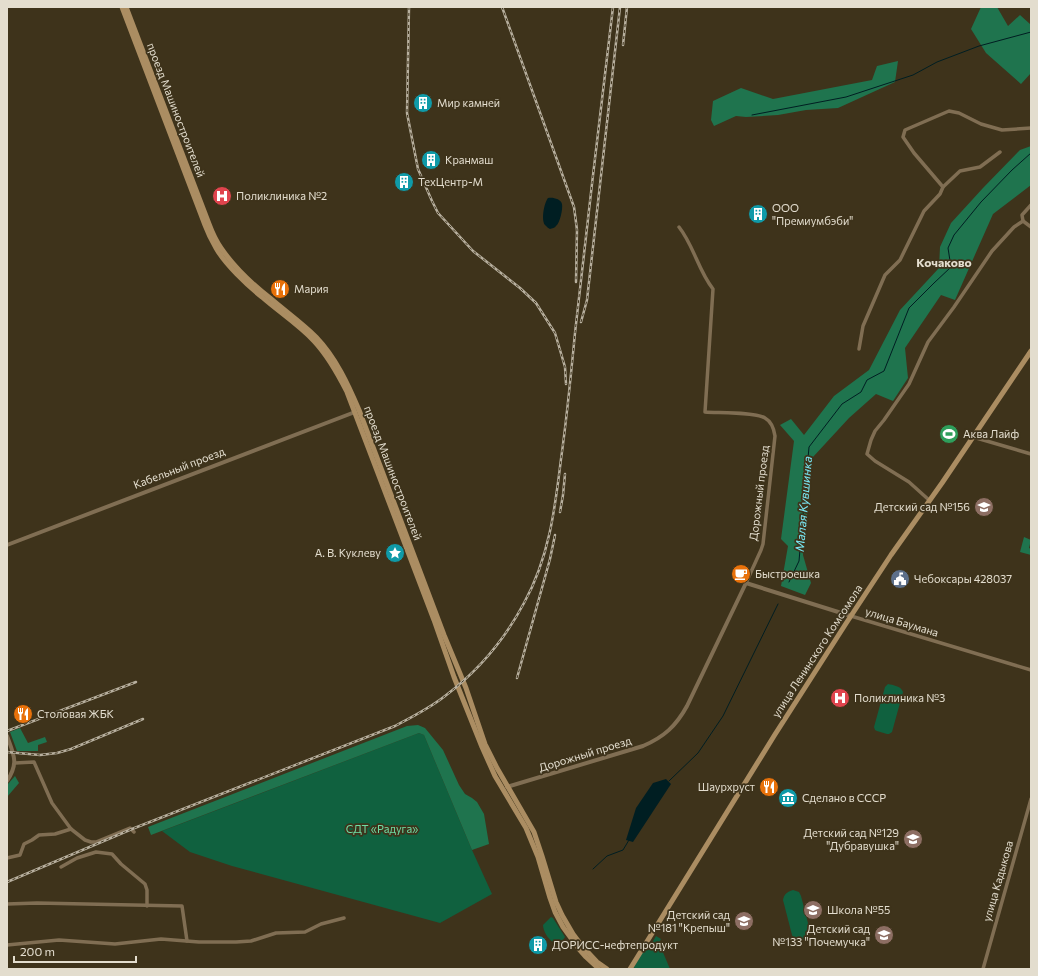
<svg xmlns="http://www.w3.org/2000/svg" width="1038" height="976" viewBox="0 0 1038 976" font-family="Commissioner,sans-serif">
	<rect width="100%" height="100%" fill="#3e331b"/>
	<g fill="#10613f">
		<path d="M888,684c5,1 13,2 15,8l-11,40 -3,2h-2l-10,-3 -2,-1 -1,-3 11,-40z"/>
		<path d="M419,733l5,2 48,115 20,44 -52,29 -208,-57 -42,-14 -28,-21z"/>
		<path d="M793,890l6,2 2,4 9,35c-1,6 -4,8 -9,10l-7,-2 -2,-4 -9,-35c1,-6 4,-8 10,-10z"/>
		<path d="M551,917l2,1 12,19 -2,3 -10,2c-5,-3 -10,-11 -10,-17z"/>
		<path d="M656,936l5,3 -2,4 11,26h-37l12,-21h4z"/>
	</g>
	<g fill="#1f744e">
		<path d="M981,7h16l11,19 12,-11 10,9 1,-1v50l-10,11 -35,-31 -15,-24z"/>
		<path d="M898,61l-3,21 -57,26 -32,2 -28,5 -32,2 -10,-1 -22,10 -3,-6 2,-19 28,-13 32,11 99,-19 5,-14z"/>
		<path d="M1031,146v39l-38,29 -38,86 -14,-5 -36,53 3,30 -15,23 -17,-7 -27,24 -36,39 -10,98 8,28 -6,12 -24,-9 7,-40 -7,-7 13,-98 -14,-16 11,-6 13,16 30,-39 35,-26 31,-60 39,-42 1,-21 11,-24 32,-35 37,-38z"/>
		<path d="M1024,537l7,3 -2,8 2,1v6l-11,-3z"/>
		<path d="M418,725l7,3 18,22 16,35 6,9 7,4 5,4 7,12 5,30 -17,6 -48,-115 -5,-2 -268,102 -3,-8 259,-101z"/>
		<path d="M20,728l8,15 17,-6 2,5 -9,3v6h-21l-7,-19z"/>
		<path d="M15,776l4,7 -12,14v-12z"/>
	</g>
	<g fill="#001e22">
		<path d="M548,198c5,-1 13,1 14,6 1,5 -2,19 -6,22 -1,2 -4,2 -6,3 -2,-1 -3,-2 -5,-4 -4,-5 -1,-22 3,-27z"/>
		<path d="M666,779l5,5 -38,58 -7,-2 10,-32 17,-25z"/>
	</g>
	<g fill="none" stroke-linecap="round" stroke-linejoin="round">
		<g stroke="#001e22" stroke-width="1">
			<path d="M752,115l94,-18 67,-22 24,-13 42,-16 52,-14"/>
			<path d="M789,582l10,-21 10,-114 33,-43 19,-12 6,-12 17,-9 25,-63 25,-25 17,-16 -3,-19 6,-13 27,-33 31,-32 19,-17"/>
			<path d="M669,781l29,-28 25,-37 55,-112"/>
			<path d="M593,869l14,-13 16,-6 6,-10"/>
		</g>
		<g stroke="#806e53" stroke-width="3.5">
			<path d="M943,187l-29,-34 -11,-16 2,-7 44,-19 10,2 22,11 21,6 29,-2"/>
			<path d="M1023,221l-1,-6 9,-10"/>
			<path d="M1023,221l8,6"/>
			<path d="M679,227c15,19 19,43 34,62l-8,123c13,1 51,0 60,6 7,4 9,11 10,18l-12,108 -2,6 -15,33"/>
			<path d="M859,349l4,-23 22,-51 15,-15 24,-49 16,-17 3,-7 17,-16 20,-4 20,-15"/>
			<path d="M973,437l58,17"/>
			<path d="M929,500l-20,-18 -34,-21 -8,-7 4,-14 4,-9 9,-11 25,-36 19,-42 26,-35 38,-56 22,-24 9,-6"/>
			<path d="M851,616l180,54"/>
			<path d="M15,763l19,-1 18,41 19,26 14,11 6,2h5l34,-14 4,4"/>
			<path d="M7,858l13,-3 4,-11 8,-4 7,-5 16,-1 16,-5"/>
			<path d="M61,867l16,-9 19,-6 16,2 9,10 24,20 2,6v16"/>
			<path d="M7,904l30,-1 145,3 5,35"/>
			<path d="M7,945l52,-5 56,4 46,-5 38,3h37l15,-1 25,-8 29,-1 16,-8 23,-6"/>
			<path d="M983,969l48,-170"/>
		</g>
		<g stroke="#806e53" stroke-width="4">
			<path d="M7,545l348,-133"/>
			<path d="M7,736c7,19 12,27 0,45"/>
			<path d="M507,787l136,-41c21,-9 33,-20 44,-40l59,-123 105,33"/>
		</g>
		<g stroke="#ab8d62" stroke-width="5">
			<path d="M122,7l83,218c3,8 7,16 11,23 9,16 31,37 46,49 17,15 36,27 52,44 14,15 24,33 33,51l87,228 20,57 28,70 13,29 31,52 12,29 12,41 5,14 8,15 16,22 7,8 13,12"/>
			<path d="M126,7l83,217c3,8 7,17 12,24 13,19 31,36 49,50 15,13 32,25 46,39 20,21 32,47 43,73l85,225 22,53 19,56 12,24 37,64 8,24 14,46 6,13 11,19 9,12 15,16 10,7"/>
			<path d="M630,969l144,-233 71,-111 46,-70 51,-72 89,-132"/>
		</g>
		<g stroke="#b8b09f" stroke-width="2.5">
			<g id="rail">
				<path d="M409,7l-2,106 11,56 14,32 6,12 35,38 47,37 16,15 19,30 10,34 1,17"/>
				<path d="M502,7l72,200 3,23 -1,52"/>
				<path d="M623,45l4,-38"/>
				<path d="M581,322l6,-22 33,-293"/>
				<path d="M560,512l3,-17 2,-21"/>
				<path d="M517,678l33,-119 5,-24"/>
				<path d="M7,731l129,-49"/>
				<path d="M7,752l33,3 17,-2 14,-4 72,-30"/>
				<path d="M7,882l125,-53 263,-103c17,-9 35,-18 50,-30 33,-25 60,-57 79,-93 25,-45 31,-94 37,-144 6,-42 10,-84 14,-126 12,-109 25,-217 38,-326"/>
			</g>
		</g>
		<use href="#rail" stroke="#3e331b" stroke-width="1" stroke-dasharray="3" stroke-linecap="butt"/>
	</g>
	<defs>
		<g id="building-disc" transform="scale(1)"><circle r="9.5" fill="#0f9aa8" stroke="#3e331b"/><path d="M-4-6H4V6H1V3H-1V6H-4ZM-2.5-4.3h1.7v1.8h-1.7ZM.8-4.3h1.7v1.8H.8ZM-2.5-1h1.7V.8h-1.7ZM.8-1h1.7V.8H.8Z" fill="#fff"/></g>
		<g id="hospital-disc" transform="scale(1)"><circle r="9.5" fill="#e0444e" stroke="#3e331b"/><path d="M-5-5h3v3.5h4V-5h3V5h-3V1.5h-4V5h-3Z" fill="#fff"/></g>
		<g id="restaurant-disc" transform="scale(1)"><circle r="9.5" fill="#e8710a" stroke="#3e331b"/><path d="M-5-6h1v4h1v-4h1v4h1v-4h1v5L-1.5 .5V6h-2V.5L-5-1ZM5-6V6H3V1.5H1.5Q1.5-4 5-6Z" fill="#fff"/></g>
		<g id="stadium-disc" transform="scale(1)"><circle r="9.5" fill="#2e9e5b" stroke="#3e331b"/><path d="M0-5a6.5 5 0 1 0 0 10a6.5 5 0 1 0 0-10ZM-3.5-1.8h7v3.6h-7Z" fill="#fff"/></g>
		<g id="school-disc" transform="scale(1)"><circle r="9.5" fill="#8d6e63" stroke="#3e331b"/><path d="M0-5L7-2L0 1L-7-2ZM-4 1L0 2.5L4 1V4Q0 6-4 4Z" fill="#fff"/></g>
		<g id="sight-disc" transform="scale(1)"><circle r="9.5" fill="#0f9aa8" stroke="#3e331b"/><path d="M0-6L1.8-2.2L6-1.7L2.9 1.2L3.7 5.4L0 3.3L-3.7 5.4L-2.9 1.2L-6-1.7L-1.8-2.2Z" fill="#fff"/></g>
		<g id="cafe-disc" transform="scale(1)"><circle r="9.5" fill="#e8710a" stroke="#3e331b"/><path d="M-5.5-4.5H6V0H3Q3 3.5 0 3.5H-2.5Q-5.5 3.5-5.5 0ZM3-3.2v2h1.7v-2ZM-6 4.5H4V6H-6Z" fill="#fff"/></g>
		<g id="civic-disc" transform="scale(1)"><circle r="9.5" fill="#5c6f8a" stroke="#3e331b"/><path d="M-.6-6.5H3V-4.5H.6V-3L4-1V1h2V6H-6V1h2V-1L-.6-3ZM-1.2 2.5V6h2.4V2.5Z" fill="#fff"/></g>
		<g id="museum-disc" transform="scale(1)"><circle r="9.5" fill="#0f9aa8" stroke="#3e331b"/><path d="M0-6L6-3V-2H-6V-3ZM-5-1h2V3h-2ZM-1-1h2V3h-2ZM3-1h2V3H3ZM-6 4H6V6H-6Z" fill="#fff"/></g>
	</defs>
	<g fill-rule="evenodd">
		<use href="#building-disc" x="423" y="103"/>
		<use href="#building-disc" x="431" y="160"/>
		<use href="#building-disc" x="404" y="182"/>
		<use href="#hospital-disc" x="222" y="196"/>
		<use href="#building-disc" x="758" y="214"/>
		<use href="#restaurant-disc" x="280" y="289"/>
		<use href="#stadium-disc" x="949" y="434"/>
		<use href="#school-disc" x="984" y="507"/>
		<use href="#sight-disc" x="395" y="553"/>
		<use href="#cafe-disc" x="741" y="574"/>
		<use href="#civic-disc" x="900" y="579"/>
		<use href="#hospital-disc" x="840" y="698"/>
		<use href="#restaurant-disc" x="23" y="714"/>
		<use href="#restaurant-disc" x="769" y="787"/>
		<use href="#museum-disc" x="788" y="798"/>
		<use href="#school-disc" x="913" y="839"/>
		<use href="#school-disc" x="813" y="910"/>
		<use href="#school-disc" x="744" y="921"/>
		<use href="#school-disc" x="884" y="935"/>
		<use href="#building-disc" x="538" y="945"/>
	</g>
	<g text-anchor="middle" stroke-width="3.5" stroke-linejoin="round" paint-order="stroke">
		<g font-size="11" fill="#e3ddce" stroke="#3e331b" text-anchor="start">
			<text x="437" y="107">Мир камней</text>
			<text x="445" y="164">Кранмаш</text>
			<text x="418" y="186">ТехЦентр-М</text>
			<text x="236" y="200">Поликлиника №2</text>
			<text x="772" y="212">ООО<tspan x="772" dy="13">"Премиумбэби"</tspan></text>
			<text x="294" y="293">Мария</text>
			<text x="963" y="438">Аква Лайф</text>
			<text x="970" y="511" text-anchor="end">Детский сад №156</text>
			<text x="381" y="557" text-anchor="end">А. В. Куклеву</text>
			<text x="755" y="578">Быстроешка</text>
			<text x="914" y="583">Чебоксары 428037</text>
			<text x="854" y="702">Поликлиника №3</text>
			<text x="37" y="718">Столовая ЖБК</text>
			<text x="755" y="791" text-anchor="end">Шаурхруст</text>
			<text x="802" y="802">Сделано в СССР</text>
			<text x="899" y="837" text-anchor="end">Детский сад №129<tspan x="899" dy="13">"Дубравушка"</tspan></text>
			<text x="827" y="914">Школа №55</text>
			<text x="730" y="919" text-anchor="end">Детский сад<tspan x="730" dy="13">№181 "Крепыш"</tspan></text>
			<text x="870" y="933" text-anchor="end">Детский сад<tspan x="870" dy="13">№133 "Почемучка"</tspan></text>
			<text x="552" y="949">ДОРИСС-нефтепродукт</text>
		</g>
		<g font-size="11" fill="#e3ddce" stroke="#3e331b">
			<text transform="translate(176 110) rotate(69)" y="4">проезд Машиностроителей</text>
			<text transform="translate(179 468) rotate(-21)" y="4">Кабельный проезд</text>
			<text transform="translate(393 473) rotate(69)" y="4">проезд Машиностроителей</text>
			<text transform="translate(759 493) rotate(-83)" y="4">Дорожный проезд</text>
			<text transform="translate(902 622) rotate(17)" y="4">улица Баумана</text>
			<text transform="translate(817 651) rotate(-57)" y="4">улица Ленинского Комсомола</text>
			<text transform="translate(585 754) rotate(-17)" y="4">Дорожный проезд</text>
			<text transform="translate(998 881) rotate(-74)" y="4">улица Кадыкова</text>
		</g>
		<g font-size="11" fill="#6fdda5" stroke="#3e331b">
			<text x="382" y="833">СДТ «Радуга»</text>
		</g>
		<g font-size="12" font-weight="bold" fill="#e3ddce" stroke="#3e331b">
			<text x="944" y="267">Кочаково</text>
		</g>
		<g font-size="12" font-style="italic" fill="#7aebf8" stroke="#3e331b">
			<text transform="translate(804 504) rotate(-85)" y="4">Малая Кувшинка</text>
		</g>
	</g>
	<rect width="1038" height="976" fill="none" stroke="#e3ddce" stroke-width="16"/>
	<path d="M14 956v6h122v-6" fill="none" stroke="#e3ddce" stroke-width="2"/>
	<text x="20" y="956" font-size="12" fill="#e3ddce" stroke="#3e331b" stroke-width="3" paint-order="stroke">200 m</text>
</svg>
